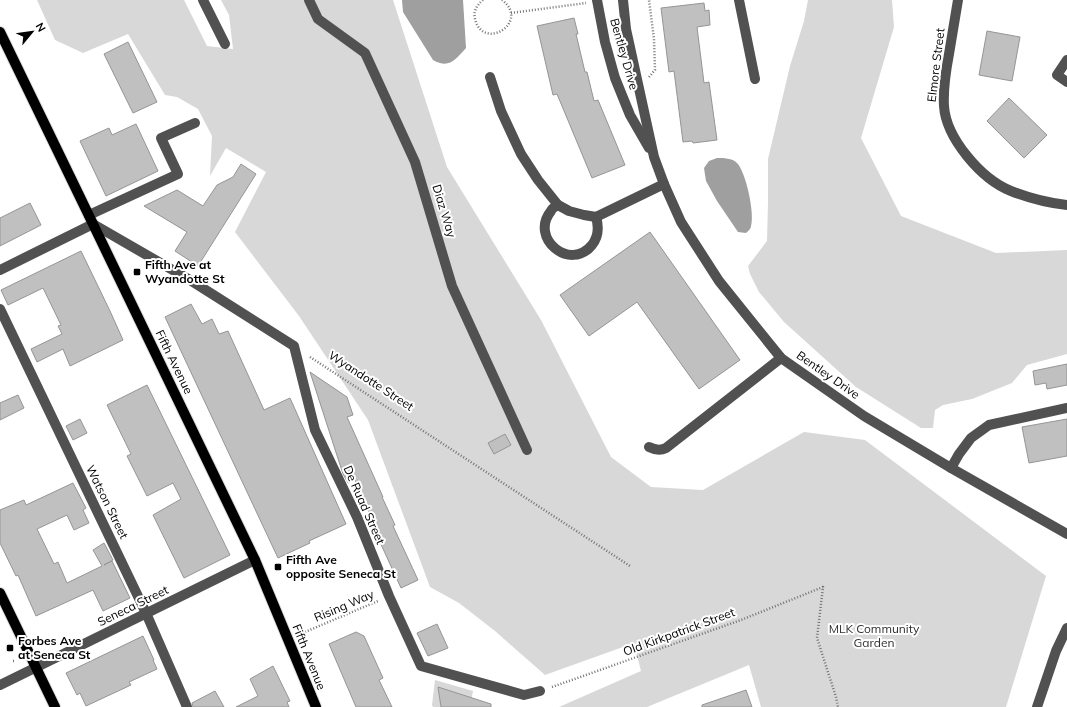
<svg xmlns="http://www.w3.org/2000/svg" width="1067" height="707" viewBox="0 0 1067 707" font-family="Mulish,sans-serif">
	<rect width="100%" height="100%" fill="#fff"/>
	<g fill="#d8d8d8">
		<path d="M37,0h147l23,46 26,3 -4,-34 -8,-15h172l54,167 94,153 70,137 40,30 52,3 101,-58 61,8 181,136 -40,131h-245l-12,-42 -102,42h-88l82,-36 -7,-28 -89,32 -50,-44 -36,-28 -29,-16 -62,-167 -69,-104 -64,-84 31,-60 -40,-24 -16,28 2,-40 -14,-27 -21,-12 -12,-2 -37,-61 -45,19 -28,-13z"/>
		<path d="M808,0h84l2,27 -33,111 40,78 95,37 71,-3v104l-40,11 -15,18 -40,16 -29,6 -8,5 -2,18h-12l-65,-41 -72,-65 -25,-30 -9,-18 -2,-8 19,-25 1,-39v-43l22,-93 14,-45z"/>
		<path d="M435,680l38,11 -3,16h-37l-1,-2z"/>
	</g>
	<g fill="#9f9f9f">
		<path d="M402,0h61l3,48c-11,12 -17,21 -33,12l-30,-48z"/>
		<path d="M717,158c7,0 15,0 20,5 9,9 18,51 14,63 0,3 -3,5 -5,7l-8,-1 -21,-31 -11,-20 -2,-13 5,-7z"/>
	</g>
	<g fill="#c0c0c0" stroke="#959595">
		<path d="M704,3l1,8 4,-1 1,15 -13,2 7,56 5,-1 8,58 -24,3 -1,-2 -9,1 -9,-71 -5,1 -8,-64z"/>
		<path d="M574,18l4,16h-2l9,38h2l7,29 4,-1 27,65 -33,13 -35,-84 -4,1 -16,-69z"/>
		<path d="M987,31l33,6 -8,44 -33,-6z"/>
		<path d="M128,42l29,60 -24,11 -29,-59z"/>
		<path d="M1009,98l38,37 -23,23 -37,-37z"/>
		<path d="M136,124l22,47 -52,25 -26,-55 29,-13 3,7z"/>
		<path d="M241,164l15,10 -58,92 -23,-15 12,-19 -43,-26 33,-16 26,16 14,-21 16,-8z"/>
		<path d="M30,203l11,22 -41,21v-28z"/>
		<path d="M650,232l90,128 -41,29 -62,-87 -48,34 -29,-41z"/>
		<path d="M81,251l29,60 13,29 -53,26 -7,-17 -26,13 -6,-13 31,-15 -4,-8 3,-1 -18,-37 -35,17 -7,-15z"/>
		<path d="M191,304l11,20 10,-5 7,15 9,-3 36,79 26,-12 56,126 -37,17 1,2 -32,15 -113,-241z"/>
		<path d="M1067,364v21l-20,4 -1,-6 -11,2 -2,-14z"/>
		<path d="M310,372l37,25 6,18 -6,2 36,80h-1l13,28 -2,1 25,54 -17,8 -22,-48 2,-1 -26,-59 -7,3 -5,-9z"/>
		<path d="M147,385l83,170 -46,23 -31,-63 28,-16 -8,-16 -26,13 -20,-40 4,-2 -24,-49z"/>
		<path d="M18,395l6,13 -24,12v-17z"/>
		<path d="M80,419l7,14 -14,7 -7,-14z"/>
		<path d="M1067,419v37l-38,7 -7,-36z"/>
		<path d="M505,434l6,11 -17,9 -6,-11z"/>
		<path d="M73,483l13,25 -3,2 6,13 -15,7 -7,-15 -30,14 17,35 4,-2 9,21 35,-17 -9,-16 11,-7 9,17 -9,5 8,-4 18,37 -27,13 -10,-21 -57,26 -18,-41 -2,1 -16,-33v-33l24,-10 2,5z"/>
		<path d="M437,624l11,24 -20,8 -11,-23z"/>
		<path d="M356,632l8,4 19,42 -4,2 13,27h-36l-27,-63z"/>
		<path d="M143,636l11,24h-1l4,9 -28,13 2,3 -45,21 -6,-13 -3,2 -11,-22z"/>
		<path d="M273,666l17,35 -3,1 2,5h-53l22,-11 -8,-17z"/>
		<path d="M438,687l53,17v3h-50z"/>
		<path d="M746,690l6,17h-50v-2z"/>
		<path d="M215,691l9,16h-31l-1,-4z"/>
	</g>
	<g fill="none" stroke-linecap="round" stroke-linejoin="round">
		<g stroke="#dbdbdb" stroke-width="12">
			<g id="major">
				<path d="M0,32l93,192 162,336 61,147"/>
				<path d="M0,593l55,114"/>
			</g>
		</g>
		<g stroke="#737373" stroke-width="2.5" stroke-dasharray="1 2" stroke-linecap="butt">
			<path d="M483,0c-6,5 -10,11 -8,19 8,33 56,3 27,-19"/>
			<path d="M511,13l75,-10"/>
			<path d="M649,77l6,-7 -1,-31 -5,-39"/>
			<path d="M310,357l320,209"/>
			<path d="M305,632l73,-31"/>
			<path d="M13,661h2"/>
			<path d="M552,687l189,-67 82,-33 -6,51 19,59 2,10"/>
		</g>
		<g stroke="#515151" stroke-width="10">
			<path d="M203,0l22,44"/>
			<path d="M309,0l9,19 47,34 50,109 37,124 75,164"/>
			<path d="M597,0l8,42 10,36 15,37 19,33"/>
			<path d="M623,0l3,29 28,128 10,27 17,38 38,59 62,77 83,58 87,52 116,66"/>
			<path d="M739,0l16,79"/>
			<path d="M958,0c-3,18 -6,36 -9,54 -3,16 -6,36 -5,52 2,32 37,73 67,85 18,7 37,12 56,14"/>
			<path d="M1067,60l-10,15 10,7"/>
			<path d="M490,77l11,34 20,43 17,26 20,25 11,6 15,4 12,2 68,-33"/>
			<path d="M558,205c-3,2 -6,3 -7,6 -22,27 19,61 41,34 7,-9 7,-18 4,-28"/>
			<path d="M89,215l89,-41 -17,-36 34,-15"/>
			<path d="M0,270l93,-46 97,56 104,66 21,84 42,87 32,79 32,70 103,29 16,-4"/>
			<path d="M0,309l146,304 41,94"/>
			<path d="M649,447c6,3 11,4 17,1l115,-90"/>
			<path d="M951,468l8,-14 12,-16 18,-13 78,-17"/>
			<path d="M0,685l255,-125"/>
			<path d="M1037,707l19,-56 11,-23"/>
		</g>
		<use href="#major" stroke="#000" stroke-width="10"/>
	</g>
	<g fill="#000" stroke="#fff" stroke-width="1.5">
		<rect x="133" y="268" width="8" height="8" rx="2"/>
		<rect x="274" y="563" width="8" height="8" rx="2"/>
		<rect x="6" y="644" width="8" height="8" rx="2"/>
	</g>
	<g text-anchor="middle" stroke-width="4" stroke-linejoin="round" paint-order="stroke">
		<g font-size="12" fill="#000" stroke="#fff">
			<text transform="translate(624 54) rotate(74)" y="4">Bentley Drive</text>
			<text transform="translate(936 65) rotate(-83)" y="4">Elmore Street</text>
			<text transform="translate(444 211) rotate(73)" y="4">Diaz Way</text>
			<text transform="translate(174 362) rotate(64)" y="4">Fifth Avenue</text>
			<text transform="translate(828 375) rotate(35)" y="4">Bentley Drive</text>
			<text transform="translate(371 381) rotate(33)" y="4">Wyandotte Street</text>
			<text transform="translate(107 502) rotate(64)" y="4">Watson Street</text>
			<text transform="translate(364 505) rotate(66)" y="4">De Ruad Street</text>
			<text transform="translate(133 606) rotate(-26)" y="4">Seneca Street</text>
			<text transform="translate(344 606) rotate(-23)" y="4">Rising Way</text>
			<text transform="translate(679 632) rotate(-20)" y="4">Old Kirkpatrick Street</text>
			<text transform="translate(309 657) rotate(68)" y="4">Fifth Avenue</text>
		</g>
		<g font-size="12" font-weight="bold" fill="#000" stroke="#fff" text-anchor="start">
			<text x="145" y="269">Fifth Ave at<tspan x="145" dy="14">Wyandotte St</tspan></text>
			<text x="286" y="564">Fifth Ave<tspan x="286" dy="14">opposite Seneca St</tspan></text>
			<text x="18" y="645">Forbes Ave<tspan x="18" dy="14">at Seneca St</tspan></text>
		</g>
		<g font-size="12" fill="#2f2f2f" stroke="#fff">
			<text x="874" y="633">MLK Community<tspan x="874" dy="14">Garden</tspan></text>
		</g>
	</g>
	<g transform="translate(32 32) rotate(61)" stroke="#ffffff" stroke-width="3" paint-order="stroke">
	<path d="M0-3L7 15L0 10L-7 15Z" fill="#000000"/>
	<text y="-6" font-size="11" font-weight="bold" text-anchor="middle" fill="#000000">N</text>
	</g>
</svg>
